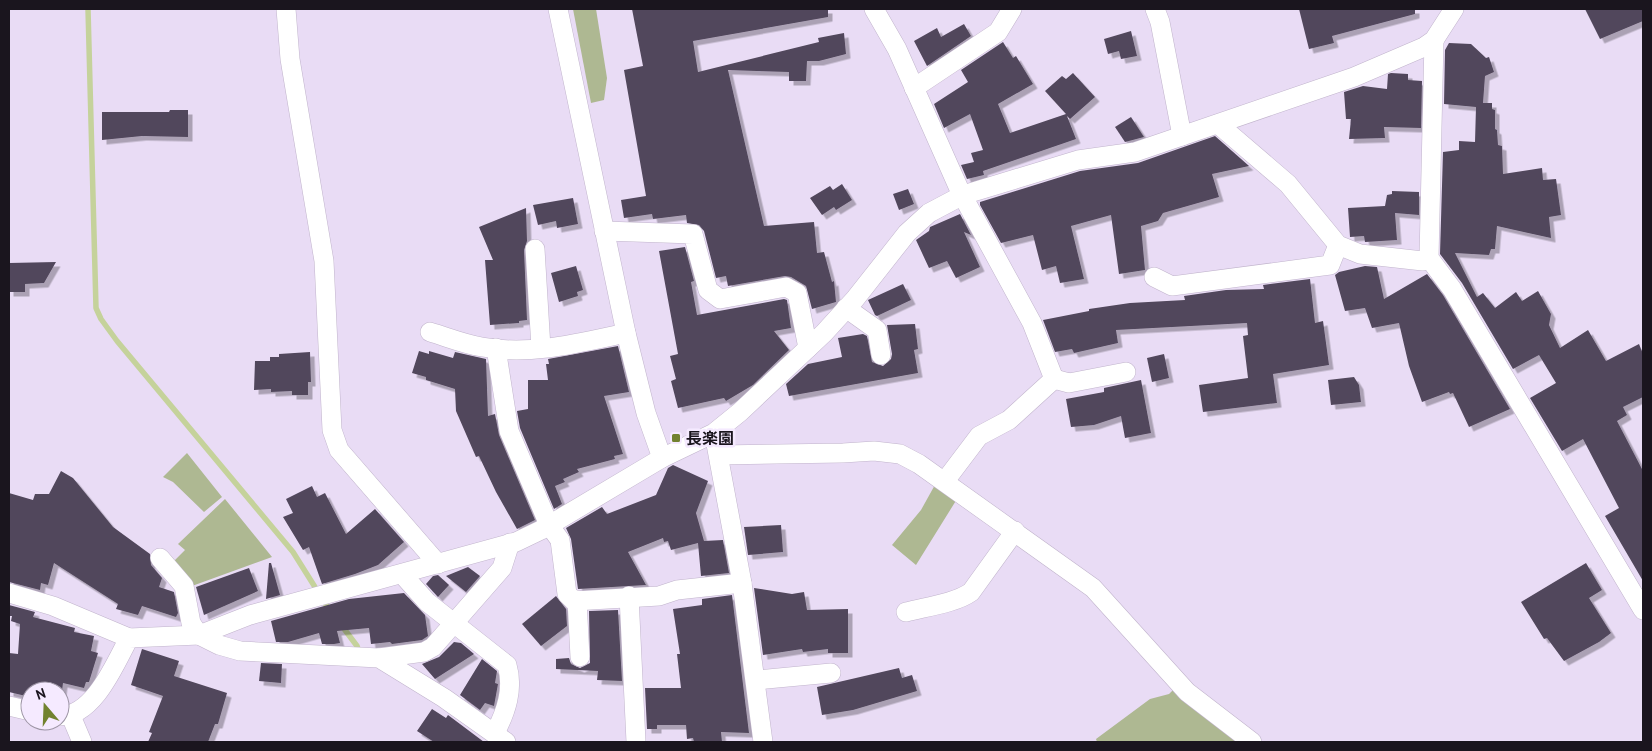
<svg xmlns="http://www.w3.org/2000/svg" width="1652" height="751" viewBox="0 0 1652 751" font-family="'PT Sans','Noto Sans JP',sans-serif">
	<defs>
		<filter id="shadow"><feDropShadow dx="4.5" dy="4.5" stdDeviation="0" flood-color="#0004"/></filter>
	</defs>
	<rect width="100%" height="100%" fill="#e9dcf5"/>
	<g fill="#aeb892">
		<path d="M573,9h23l11,69 -3,22 -13,3z"/>
		<path d="M187,453l35,44 -18,15 -31,-30 -10,-5z"/>
		<path d="M936,483l21,16 -41,66 -24,-20 29,-35z"/>
		<path d="M225,499l47,58 -80,29 -19,-24 12,-12 -7,-6z"/>
		<path d="M1175,688l67,54h-145l-1,-3 54,-40 19,-5z"/>
	</g>
	<g fill="none" stroke-linecap="round" stroke-linejoin="round">
		<g stroke="#c5d29b" stroke-width="5.5">
			<path d="M88,9l8,299 5,11 16,22 176,211 37,59"/>
			<path d="M342,626l15,20 3,8"/>
		</g>
	</g>
	<g fill="#51475b" filter="url(#shadow)">
		<path d="M632,9h196v8l-135,24 5,31 121,-30 -1,-4 26,-5 2,21 -27,7h-12l-1,20h-17v-9l-61,-2 36,156 50,-4 3,31 7,-1 8,30 2,-1 2,21 -24,7 -6,-23 -15,-9 -6,-1 -57,10 -2,-10 -10,2 -12,-47 -5,-6 -12,-2 -1,-8 -33,4 -1,-5 -28,4 -3,-18 25,-4 -22,-126 19,-4z"/>
		<path d="M1299,9h116v5l-83,22 2,7 -25,6z"/>
		<path d="M1585,9h58v12l-43,18z"/>
		<path d="M964,24l7,12 -44,30 -13,-25 23,-13 4,9z"/>
		<path d="M1131,31l6,25 -16,3 -2,-8 -11,3 -4,-15z"/>
		<path d="M1003,42l10,16 3,-2 17,28 -35,20 12,29 56,-19 -21,-23 17,-15 4,3 7,-6 22,24 -25,22 -3,-3 9,23 -93,32 1,4 -17,4 -6,-14 13,-3 -3,-9 12,-3 -13,-36 -26,14 -10,-24 34,-22 -7,-12z"/>
		<path d="M1449,43l22,1 15,14 3,-1 5,15 -9,4 -2,27h9v6l3,1v19l2,1 1,15 4,1 1,28 39,-6 1,12 13,-1 5,36 -12,2 2,21 -54,-12 -2,23h-4l-2,6 -34,-2 22,44 6,-4 12,15 21,-16 6,9 16,-10 13,23 -2,11 11,23 28,-18 18,31 33,-17 4,10v43l-20,10 4,8 -10,6 26,50v110l-38,-65 14,-8 -36,-69 -21,12 -32,-53 26,-15 -17,-28 -26,14 -51,-86 -22,-29 3,-102 16,-2v-9l16,1 1,-35 -32,-3 1,-54z"/>
		<path d="M1391,73l17,1v6l14,1 -1,47 -37,-1 1,11 -36,1 2,-20h-5l-2,-27 19,-6 24,3 1,-15z"/>
		<path d="M170,110h18v27l-46,-1 -40,4v-28h67z"/>
		<path d="M1131,117l13,20 -19,5 -10,-15z"/>
		<path d="M1215,136l34,30 -37,8 7,23 -56,16 -5,8 -17,5 4,44 -26,4 -8,-59 -40,11 13,53 -24,4 -4,-17 -14,4 -9,-35 -32,8 -21,-38v-3l100,-31 58,-8z"/>
		<path d="M842,184l10,16 -16,10 -2,-3 -12,8 -12,-17 20,-12 3,4z"/>
		<path d="M908,189l6,15 -15,6 -6,-16z"/>
		<path d="M1392,191l27,1v23l-24,-2 2,27 -32,2 -1,-6 -14,1 -2,-29 37,-2 2,-11 5,-1z"/>
		<path d="M573,198l5,26 -21,4 -1,-7 -18,4 -5,-20z"/>
		<path d="M526,208l1,33 -3,9 3,70 -8,1v2l-29,2 -5,-65h8l-14,-33z"/>
		<path d="M960,214l11,21 -7,-3 16,35 -24,11 -9,-17 -18,7 -13,-28 13,-9 1,-4z"/>
		<path d="M685,247l9,34 -3,1 6,33 87,-16 3,1 4,28 -17,3 15,19 -36,35 -27,16 -2,-3 -46,10 -7,-27 5,-2 -6,-23 8,-2 -19,-103z"/>
		<path d="M56,262l-12,21 -19,1v8h-16v-29z"/>
		<path d="M576,266l7,24 -6,2 1,4 -19,6 -8,-29z"/>
		<path d="M1365,266l12,1 7,32 43,-25 16,21 67,114 -41,18 -16,-34 -3,1 -1,-2 -27,10 -13,-36 -10,-43 -27,5 -7,-20 -20,3 -10,-36 4,-3z"/>
		<path d="M1310,279l5,44 8,-2 6,44 -56,9 4,29 -74,9 -4,-27 49,-7 -5,-42 5,-1 -1,-12 -131,7 2,13 -44,10 -2,-4 -17,3 -12,-32 46,-9v-2l41,-6 55,-3 -1,-4 42,-6 38,-1 -1,-4z"/>
		<path d="M903,284l8,16 -34,16 -2,-1 -7,-15z"/>
		<path d="M915,324l3,25 -4,1 4,23 -129,23 -3,-12 22,-20 34,-7 -4,-19 25,-4 4,2 5,26 11,4 8,-7 1,-5 -5,-29z"/>
		<path d="M618,346l11,46 -25,4 19,58 -9,2 1,3 -38,10 2,3 -16,7 2,3 -10,4 7,18 -8,5 -34,-81 -3,-17 11,-2v-29h20l-2,-16h3l-1,-5z"/>
		<path d="M419,351l10,3v-3l24,7 2,-6 31,7 2,57 7,-2 4,21 36,85 -18,9 -21,-37 -17,-36 -3,1 -20,-46 -1,-22 -29,-9v-3l-14,-4z"/>
		<path d="M310,352l1,30h-3v13h-16v-4l-21,1v-3l-17,1 1,-29h15v-4h9v-3z"/>
		<path d="M1164,354l5,24 -17,4 -5,-24z"/>
		<path d="M1354,377l5,8 2,17 -30,3 -3,-25z"/>
		<path d="M1141,380l10,53 -26,5 -4,-22 -27,9 -23,2 -5,-28 38,-7v-4z"/>
		<path d="M673,465l35,16 -12,32 8,28 19,-1 6,33 -28,3 -3,-33 -27,7 -3,-9 -4,1 -1,-4 -35,14 18,33 -68,4 -7,-50 -5,-11 36,-21 5,7 49,-19 12,-27z"/>
		<path d="M61,471l12,7 40,49 37,27 1,11 11,13 -3,9 15,5 4,21 -2,4 -34,-11 -4,9 -22,-6 2,-5 -64,-41 -6,22 -7,-2 -1,7 -31,-8v-89l24,7 2,-6h14z"/>
		<path d="M312,486l5,11 8,-4 21,41 29,-25 29,33 -26,23 -23,9 -33,10 -13,-37 -6,3 -20,-33 10,-4 -7,-14z"/>
		<path d="M781,525l2,27 -35,3 -4,-28z"/>
		<path d="M269,563h2l9,32 -14,4z"/>
		<path d="M1586,563l16,27 -13,8 22,35 -12,9 -35,19 -17,-23 -3,1 -23,-37z"/>
		<path d="M468,567l12,9 -14,16 -20,-16z"/>
		<path d="M249,568l9,23 -54,24 -8,-28z"/>
		<path d="M438,575l11,10 -11,12 -12,-13 7,-8z"/>
		<path d="M754,588l38,6 12,-2 3,18 41,-1v44h-20v-4l-25,3 -1,-3 -39,6z"/>
		<path d="M404,593l21,22 3,21 -6,4 -30,4 -2,-2 -19,2 -2,-16 -32,3 3,12 -6,1h-12l-3,-11 -31,9h-12l-5,-21 78,-22z"/>
		<path d="M732,595l17,138 -28,-1 1,10h-28l-1,-4 -6,1 -1,-14h-29v4h-10l-2,-41h36l-4,-34h3l-7,-45 29,-4v-6z"/>
		<path d="M556,596l10,13 1,17 -26,20 -19,-22z"/>
		<path d="M9,605l26,7 -2,5 42,11 -1,4 20,4 -3,15 7,2 -9,29h-3l-2,6 -21,-5 -1,8 -17,-3v3h-15v6l-21,-5v-39l9,1 2,-30 -9,-3 1,-5h-3z"/>
		<path d="M618,610l4,71 -25,-1 1,-9 -42,-2v-10l13,-1 2,6 9,4 10,-5 -1,-52z"/>
		<path d="M454,642l7,1 13,11 -39,25 -13,-15 17,-7z"/>
		<path d="M142,649l37,12 -5,15 53,17 -9,31h-3l-7,18h-60l4,-9 -3,-1 14,-36 -32,-11z"/>
		<path d="M482,659l15,12 -2,12 3,1 -4,22 -9,-3 -5,7 -20,-15z"/>
		<path d="M261,663l21,1 -1,19 -22,-2z"/>
		<path d="M899,668l3,10 10,-3 5,16 -64,19 -31,5 -5,-28z"/>
		<path d="M432,709l14,9 2,-3 36,27h-50l-17,-11z"/>
	</g>
	<g fill="none" stroke-linecap="round" stroke-linejoin="round">
		<g stroke="#c1b4cc" stroke-width="20">
			<g id="minor">
				<path d="M286,9l4,50 34,202 8,169 7,20 99,114"/>
				<path d="M558,9l68,324 20,80 16,45"/>
				<path d="M874,9l23,40 63,142 72,132 22,56 -45,41 -30,16 -34,45"/>
				<path d="M1155,9l5,13 22,114"/>
				<path d="M1434,40l-5,218 23,31 191,321"/>
				<path d="M914,88l84,-56 14,-23"/>
				<path d="M1218,124l70,60 50,61 22,9 63,7 6,-3"/>
				<path d="M604,231l89,3 15,56 12,9 66,-12 11,6 11,55"/>
				<path d="M535,249l6,99"/>
				<path d="M1154,277l18,9 158,-21 8,-20"/>
				<path d="M846,308l31,22 4,25"/>
				<path d="M430,332c17,5 34,12 52,15 48,9 97,-4 144,-14"/>
				<path d="M496,348l13,83 40,94 11,15 7,54 7,7 85,-5 18,-6 65,-7"/>
				<path d="M1054,379l15,4 57,-11"/>
				<path d="M716,444l26,139 21,159"/>
				<path d="M719,455l124,-2 31,-2 26,3 19,10 174,124 94,104 65,50"/>
				<path d="M160,558l24,28 7,37 8,12 20,10 21,6 139,7 65,40 62,44"/>
				<path d="M402,574l25,28 80,63c7,24 -1,47 -12,68"/>
				<path d="M9,593l44,13 76,32"/>
				<path d="M629,596l7,146"/>
				<path d="M577,600l3,57"/>
				<path d="M906,612c19,-5 50,-9 65,-20l44,-61"/>
				<path d="M379,658l45,-6 9,-5 69,-79 8,-25"/>
				<path d="M756,680l75,-7"/>
				<path d="M9,706l21,5"/>
				<path d="M60,716c34,0 55,-52 69,-78l70,-3 51,-20 266,-73 25,-12 121,-72 52,-25 26,-21 84,-79 31,-34 52,-66 22,-20 34,-18 115,-35 57,-8 219,-75 70,-30 10,-7 20,-31"/>
				<path d="M71,716l11,26"/>
			</g>
		</g>
		<use href="#minor" stroke="#fff" stroke-width="19"/>
	</g>
	<rect fill="#728230" stroke="#f5eaff" stroke-width="2" x="671" y="433" width="10" height="10" rx="2.5"/>
	<g text-anchor="middle" stroke-width="5" stroke-linejoin="round" paint-order="stroke">
		<g font-size="16" font-weight="bold" fill="#1a151e" stroke="#f5eaff" text-anchor="start">
			<text x="686" y="444">長楽園</text>
		</g>
	</g>
	<rect width="1652" height="751" fill="none" stroke="#1a151e" stroke-width="20"/>
	<g transform="translate(45 706) rotate(341)"><circle r="24" fill="#f5eaff" stroke="#9d95a5"/>
	<path d="M0-4L9 19L0 12L-9 19Z" fill="#728230"/>
	<text y="-8" font-size="14" font-weight="bold" text-anchor="middle" fill="#1a151e">N</text>
	</g>
</svg>
